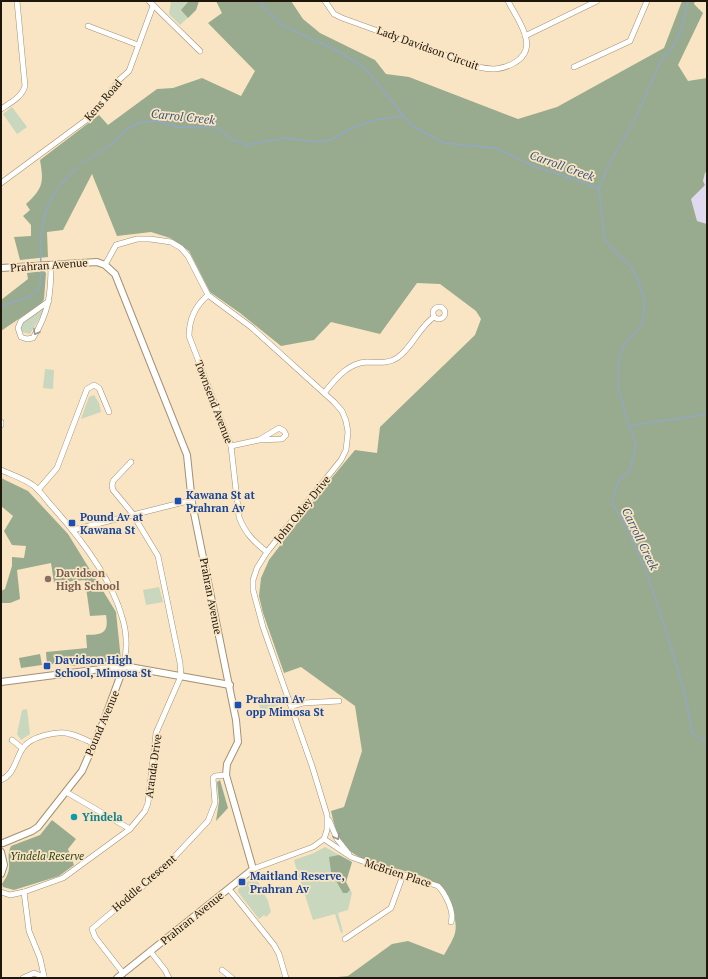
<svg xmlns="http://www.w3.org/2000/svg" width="708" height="979" viewBox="0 0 708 979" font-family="'PT Serif',serif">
	<rect width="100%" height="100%" fill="#f9e5c3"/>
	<path fill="#e0daf0" d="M707,171v53l-10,-3 -6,-22 14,-14 -2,-4 2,-8z"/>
	<g fill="#c8d7be">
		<path d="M171,1h28l-3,9 -16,15 -11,-11z"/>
		<path d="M12,107l15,20 -10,7 -14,-20z"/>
		<path d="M43,308l1,3 -14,23 -8,-2 -2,-3 2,-6z"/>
		<path d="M45,369l9,1 -1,19 -10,-1z"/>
		<path d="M94,395l5,8 2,9 -20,7 8,-22z"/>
		<path d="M159,587l4,15 -17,3 -3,-15z"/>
		<path d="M275,695l4,10 -18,6 -3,-9z"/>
		<path d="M27,709l3,25 -9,6 -4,-6 5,-24z"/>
		<path d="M325,847l27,15 -6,20 6,11 -4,17 -10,3 5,19 -2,1 -6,-19 -22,6 -18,-56 -1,-4 20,-7z"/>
		<path d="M255,876l13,25 3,11 -5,5 -2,-2 -5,4 -21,-27v-3z"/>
	</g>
	<g fill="#99ab8e">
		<path d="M189,1h10l-3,9 -8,8 -7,-8z"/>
		<path d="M216,1h75l12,18 17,14 55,27 11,14 23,3 109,42 39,-12 107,-59 18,-47h13l-1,3 9,9 -25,52 10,16 19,-3v93l-2,2 -2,8 2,4 -14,14 6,22 10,3v754h-380l21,-2 44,-32 16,-3 36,14c12,-21 15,-23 8,-48 -12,-46 -80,-31 -106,-60 -9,-10 -12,-23 -15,-36l13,-4 18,-56 -7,-45 -54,-39 -17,6 -21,-60 -4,-17 2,-18 8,-18 61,-80 25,-30 22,3 3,-26 95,-92 6,-16 -5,-8 -36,-27 -23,-1 -37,51 -49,-12 -17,18 -33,6 -41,-33 -30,-21 -21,-41 -19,-13 -19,-6 -34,4 -25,-62 -29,56 -16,2 1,25 -28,3 -6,-23 17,-1v-11l-8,-9 7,-6 -4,-6c17,-16 18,-21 14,-44l59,-45 9,10 49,-36 16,-1 29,-10 39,18 14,-25 -47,-48 14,-10z"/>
		<path d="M44,271l2,2 -2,26 -2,4 -41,28v-31l27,-21 -1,-6z"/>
		<path d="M1,478l27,13 40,43 48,78 5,48 -48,6 -12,-4 -14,3 -1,-13 41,-4 -1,-13c17,0 23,-2 20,-20l-16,1 -5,-36 -31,3 -3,-20 -34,7 3,29 -10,4h-9v-12l4,-2 7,-23v-9l12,1 2,-12 -14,-1 -8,-14 9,-15 -12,-10z"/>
		<path d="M40,654l2,11 -21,3 -2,-10z"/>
		<path d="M220,780l8,28 -12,13 3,-20 -2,-19z"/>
		<path d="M52,820l24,19 -8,10 6,16 -15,11 -45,14 -11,-3 -1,-3c14,-19 2,-23 9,-38l29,-11z"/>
		<path d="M339,855l13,7 -6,20 4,8 -3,3h-4l-12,-21 -2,-15z"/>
	</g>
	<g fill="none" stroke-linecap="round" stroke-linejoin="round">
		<g stroke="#93a8c3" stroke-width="1.5">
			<path d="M258,1l24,24 56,26 26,16 47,58 32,18 53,5 37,18 50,16 16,7 6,52 24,24 8,12 8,24 -3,24 -17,18 -6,14 -1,29 8,31 10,27 -6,26 -12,12 -6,21c27,40 40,86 55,132 10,32 21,65 25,98l15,10"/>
			<path d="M83,163l34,-23 10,-11 14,-7 17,-1 19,6 41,1 13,11 16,6 38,-7 33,4 13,-2 21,-12 23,-8 29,-4"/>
			<path d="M599,189l8,-21 27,-47 28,-62 9,-9 10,-19 7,-30"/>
			<path d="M41,264c-3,-42 5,-70 37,-97"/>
			<path d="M1,306l28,-9 11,-10 1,-19"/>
			<path d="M629,426l78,-12"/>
		</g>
		<g stroke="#a49172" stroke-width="6">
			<g id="minor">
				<path d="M149,1l51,50"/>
				<path d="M325,1l9,13 8,4 136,49c14,3 24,3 36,-4 27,-15 4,-42 -6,-62"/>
				<path d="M88,26l50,19"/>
				<path d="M525,36l72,-35"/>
				<path d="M574,67l56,-26 17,-40"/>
				<path d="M1,109c9,-6 21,-12 24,-23l-8,-85"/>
				<path d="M1,183l92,-68 26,-35 10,-9 24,-65"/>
				<path d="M105,265l11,-20 21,-6h13l21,3 10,6 7,8 20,39 43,32 83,75 8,9 4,10 2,11 -2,18 -5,10 -74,92 -10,16 -4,12v10l10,37 49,139 15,49v15l-3,9 -11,8 -60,22"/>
				<path d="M208,295c-13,11 -19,24 -19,41l42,110 8,71c6,16 15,25 28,35"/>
				<path d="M49,301l-28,20 -3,7 3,9 6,2 6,-1c16,-26 18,-44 18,-74"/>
				<circle cx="439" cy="313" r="6"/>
				<path d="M324,393c11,-13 23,-30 43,-31 11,0 21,2 30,-4 15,-10 22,-31 37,-41"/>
				<path d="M1,422v3"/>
				<path d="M231,446l28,-6 23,-1 4,-4 -2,-4 -5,-3 -20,12"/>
				<path d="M1,470c11,5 24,9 33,16 6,5 11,12 16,18 28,31 61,73 72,113 5,15 5,33 2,49"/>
				<path d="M38,490l19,-22 30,-79 7,-4 5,3 10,24"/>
				<path d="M73,530l119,-30"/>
				<path d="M292,706l11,-3 36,-2"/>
				<path d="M12,740l10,8"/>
				<path d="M1,780c14,-6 14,-21 22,-32 7,-11 34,-18 47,-14 8,2 16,6 23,9"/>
				<path d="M66,792l64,37"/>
				<path d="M329,820l8,19 12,15"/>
				<path d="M324,839l27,18 11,4 76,25c7,7 17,26 13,36"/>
				<path d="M229,889l45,56 5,9 7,24"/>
				<path d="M1,892l9,3 14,-3 39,-14 67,-49 15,-18 3,-8 8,-70 25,-57 -1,-13 -22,-107 -26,-43 -19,-23 -1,-4 1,-5 18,-19"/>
				<path d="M24,892l5,39 11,27 4,18"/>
				<path d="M345,939l46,-31 12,-33"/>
				<path d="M150,951l15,19 4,8"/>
				<path d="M222,970l10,8"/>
				<path d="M123,973l-28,-36 -3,-8 71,-60 45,-48 7,-18 -2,-25 2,-2 11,-1"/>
				<path d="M23,978l11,-5 10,4"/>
			</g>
		</g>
		<g stroke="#a49172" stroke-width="8">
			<g id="tertiary">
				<path d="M1,268l96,-6 8,3 10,9 72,181 5,48 44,217 2,22 -11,22 -1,11 27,94 -136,109"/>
				<path d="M1,682l123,-16 106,19"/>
				<path d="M3,843l29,-12 6,-4 44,-56 21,-48 21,-57"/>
				<path d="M1,852l3,13 -3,9"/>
			</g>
		</g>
		<use href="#minor" stroke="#fff" stroke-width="5"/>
		<use href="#tertiary" stroke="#fff" stroke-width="6"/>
	</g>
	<defs><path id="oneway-chevron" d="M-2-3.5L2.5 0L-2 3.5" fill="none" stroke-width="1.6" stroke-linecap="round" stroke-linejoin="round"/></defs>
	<g stroke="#9a9791">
		<use href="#oneway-chevron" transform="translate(36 332) rotate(120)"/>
		<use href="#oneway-chevron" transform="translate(337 837) rotate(63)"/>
	</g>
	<g fill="#1a4fb4" stroke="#f9e5c3" stroke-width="1.5">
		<rect x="174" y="497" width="8" height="8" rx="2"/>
		<rect x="68" y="519" width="8" height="8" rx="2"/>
		<rect x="43" y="662" width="8" height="8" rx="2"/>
		<rect x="234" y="701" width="8" height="8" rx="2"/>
		<rect x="238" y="878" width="8" height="8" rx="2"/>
	</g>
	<circle fill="#8d6e63" stroke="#f9e5c3" stroke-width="1.5" cx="48" cy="579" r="4"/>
	<circle fill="#0f9aa8" stroke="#f9e5c3" stroke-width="1.5" cx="74" cy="817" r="4"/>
	<g text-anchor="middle" stroke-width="3.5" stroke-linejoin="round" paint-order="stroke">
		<g font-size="11" fill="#1f170b" stroke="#f9e5c3">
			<text transform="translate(428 48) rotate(20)" y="4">Lady Davidson Circuit</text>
			<text transform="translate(103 100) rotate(-49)" y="4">Kens Road</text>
			<text transform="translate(49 265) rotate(-4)" y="4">Prahran Avenue</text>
			<text transform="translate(214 402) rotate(69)" y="4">Townsend Avenue</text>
			<text transform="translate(302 509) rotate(-51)" y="4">John Oxley Drive</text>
			<text transform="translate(211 596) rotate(79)" y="4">Prahran Avenue</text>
			<text transform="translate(102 723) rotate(-67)" y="4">Pound Avenue</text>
			<text transform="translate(153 766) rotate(-82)" y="4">Aranda Drive</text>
			<text transform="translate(398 873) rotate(18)" y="4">McBrien Place</text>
			<text transform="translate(144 883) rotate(-41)" y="4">Hoddle Crescent</text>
			<text transform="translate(192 918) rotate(-39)" y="4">Prahran Avenue</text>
		</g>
		<g font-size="11" font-weight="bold" fill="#164399" stroke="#f9e5c3" text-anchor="start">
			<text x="186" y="499">Kawana St at<tspan x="186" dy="13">Prahran Av</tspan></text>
			<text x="80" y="521">Pound Av at<tspan x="80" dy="13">Kawana St</tspan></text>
			<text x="55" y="664">Davidson High<tspan x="55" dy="13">School, Mimosa St</tspan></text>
			<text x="246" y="703">Prahran Av<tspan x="246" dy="13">opp Mimosa St</tspan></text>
			<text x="250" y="880">Maitland Reserve,<tspan x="250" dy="13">Prahran Av</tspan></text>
		</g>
		<g font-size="11" font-weight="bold" fill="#785e54" stroke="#f9e5c3" text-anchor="start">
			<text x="56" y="577">Davidson<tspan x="56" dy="13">High School</tspan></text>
		</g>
		<g font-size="11" font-weight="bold" fill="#0d838f" stroke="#f9e5c3" text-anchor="start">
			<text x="82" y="821">Yindela</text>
		</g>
		<g font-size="11" font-style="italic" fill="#2b4317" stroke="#f9e5c3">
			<text x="47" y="860">Yindela Reserve</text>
		</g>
		<g font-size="12" font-style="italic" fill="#38577f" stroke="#f9e5c3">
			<text transform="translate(183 117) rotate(6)" y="4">Carrol Creek</text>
			<text transform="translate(562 166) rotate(20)" y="4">Carroll Creek</text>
			<text transform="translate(640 539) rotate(64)" y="4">Carroll Creek</text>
		</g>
	</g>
	<rect width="708" height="979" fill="none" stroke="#1f170b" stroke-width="4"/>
</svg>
